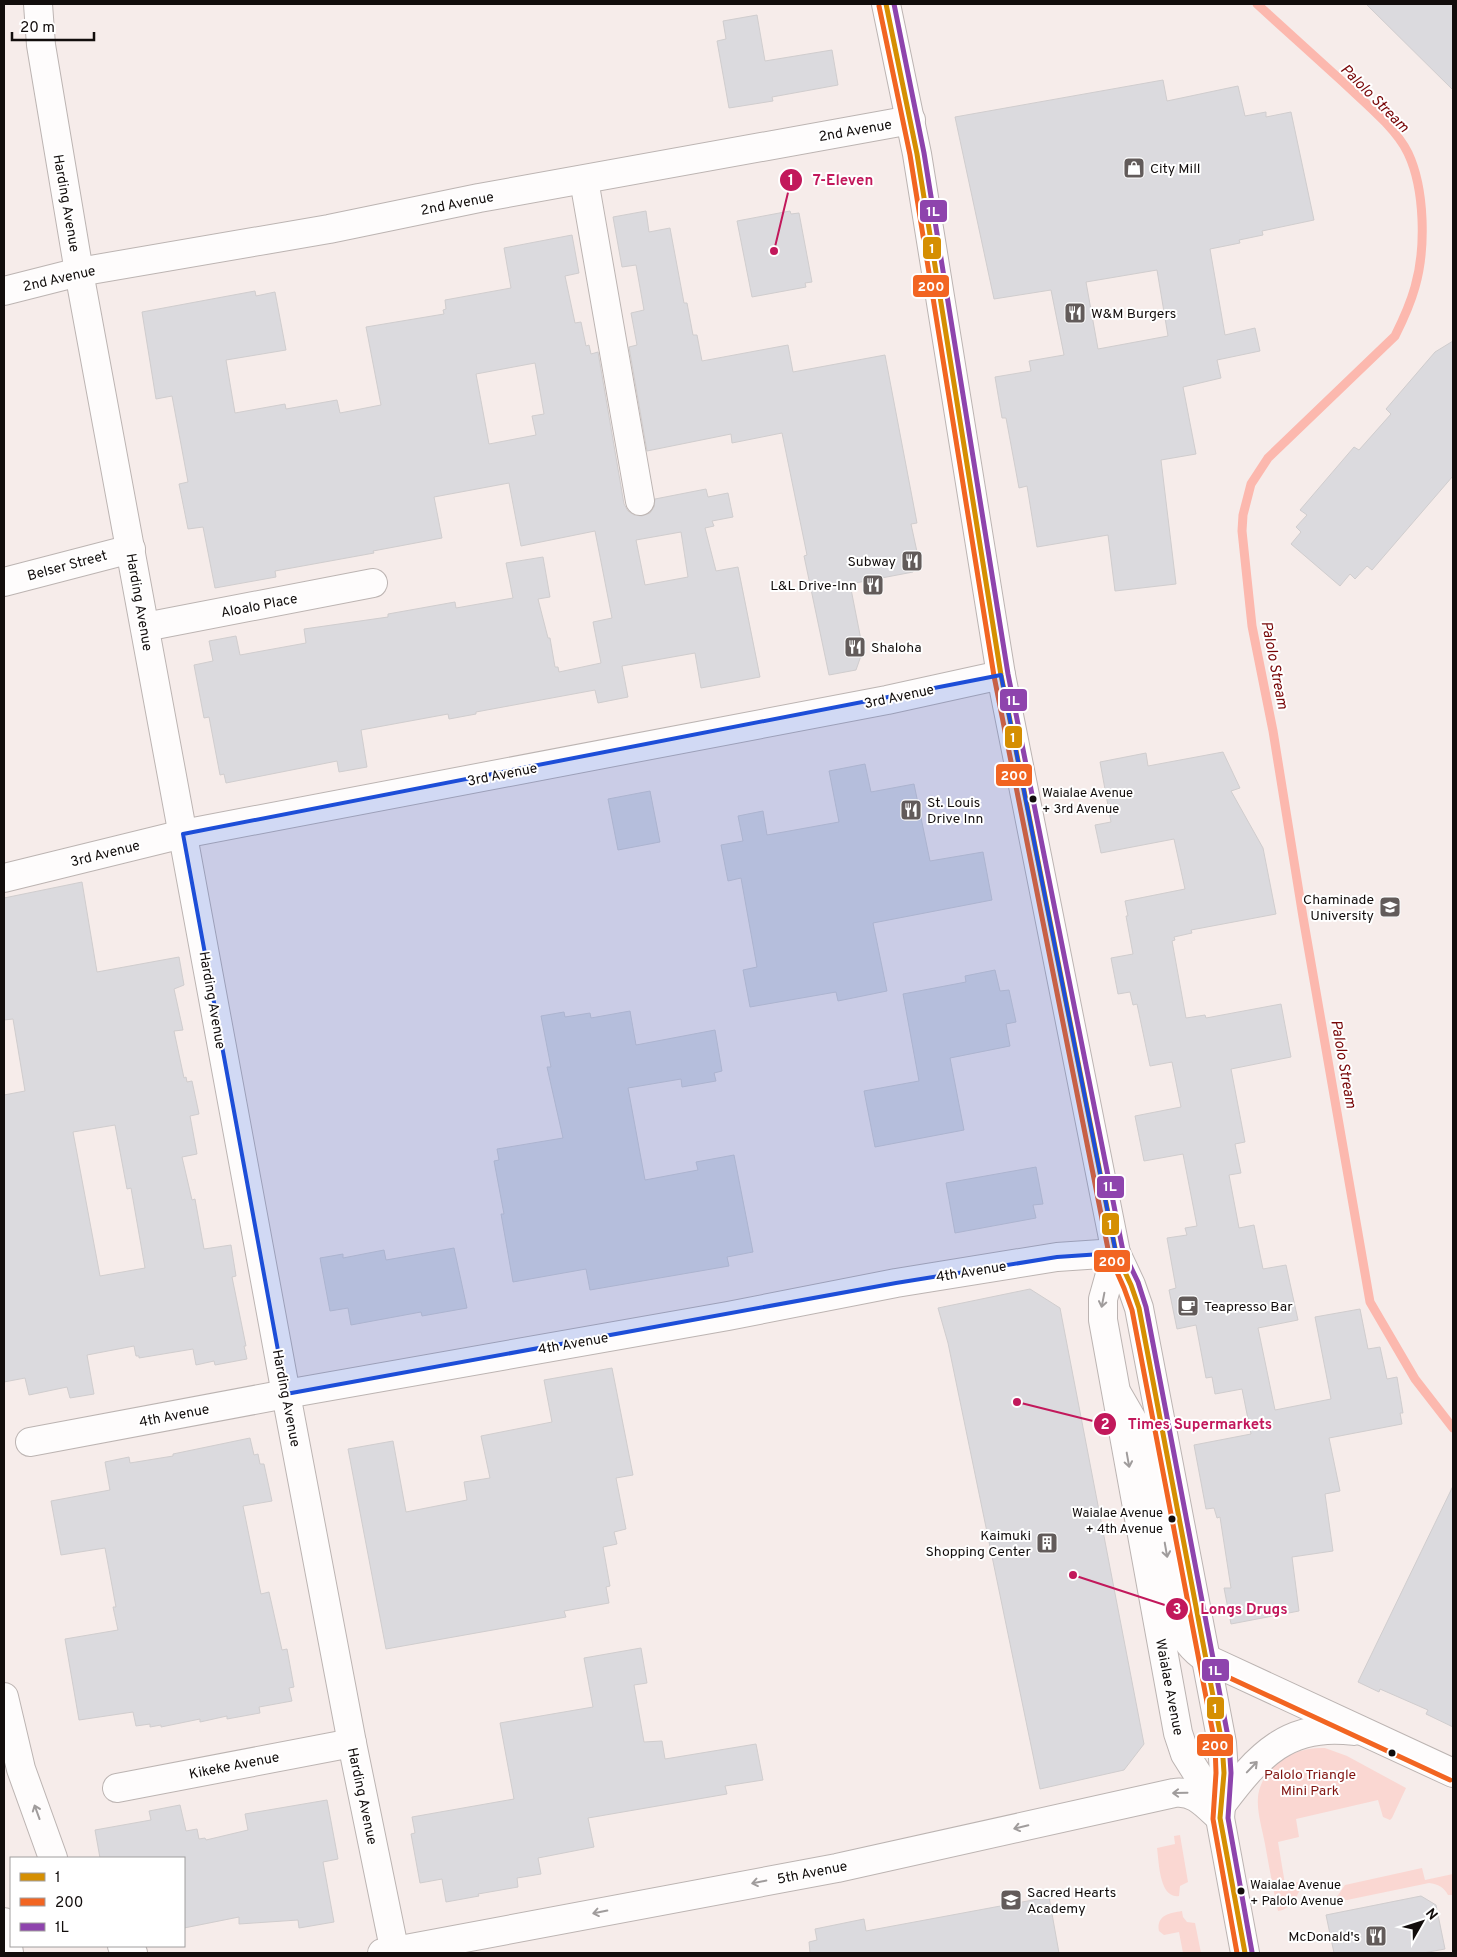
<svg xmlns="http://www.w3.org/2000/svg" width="1457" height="1957" viewBox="0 0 1457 1957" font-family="Overpass,sans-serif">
	<rect width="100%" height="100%" fill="#f6ecea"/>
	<g fill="#fad7d2">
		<path d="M1325,1748l22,8 59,32 -14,30 -2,2 -7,-3 -5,-17 -82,19 3,18 -21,5 7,42 13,-2 3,5c-5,12 -10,22 -23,24 -5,-22 -9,-45 -13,-67 -3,-17 -10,-37 -6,-53 8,-30 38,-44 66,-43z"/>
		<path d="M1180,1835l8,47 -8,4 -1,10c-20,3 -20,-35 -22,-48l18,-4 -1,-8z"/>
		<path d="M1422,1868l3,12 28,-6v21h-5c-4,-8 -10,-11 -19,-12l-82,17 -11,-2 9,-13z"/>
		<path d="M1182,1911l1,6 4,5 8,1 6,30h-18l-4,-21 -15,3 -5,-4c-3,-16 11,-18 23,-20z"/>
	</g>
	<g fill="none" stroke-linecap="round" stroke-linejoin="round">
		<path stroke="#fcb8ae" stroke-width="9" d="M1257,4c29,26 58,53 87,79 20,19 52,45 64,70 17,36 18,96 7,134 -5,18 -12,33 -20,49l-127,122 -17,26 -8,31 -1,16 10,95 21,105 30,186 67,385 45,77 38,49"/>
	</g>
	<g fill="#dbdade" stroke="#d0cdce" fill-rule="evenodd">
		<path d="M1366,4h87v86z"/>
		<path d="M757,15l8,46 67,-11 6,35 -66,12 1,4 -44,7 -12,-67 9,-2 -3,-18z"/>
		<path d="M1163,80l4,21 71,-15 7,30 21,-4v5l25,-5 23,108 -52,11 1,4 -24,5 1,3 -30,6 15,86 30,-7 5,23 -43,9 4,18 -38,9 13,67 -35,6 15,124 -61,7 -7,-56 -71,12 -10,-61 -8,2 -13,-70h-4l-7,-41 36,-6 -2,-10 35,-6 -13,-65 -57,9 -39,-182zM1157,270l11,66 -70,13 -12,-67z"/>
		<path d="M646,211l3,21 21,-4 14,75h3l6,32h4l5,26 86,-16 5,27 92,-17 32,168 -6,1 8,37 -6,11 -63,12 13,66 -7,20 -27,5 -25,-119 3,-1 -25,-122 -50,10 -1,-9 -84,17 -18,-104 8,-2 -6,-32 13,-3 -8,-45 -14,2 -9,-50z"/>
		<path d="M790,211l1,3 8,-1 13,69 -7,1 1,4 -54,10 -15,-76z"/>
		<path d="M572,235l7,38 -14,3 10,47 6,-1 5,24 3,-1 2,9 7,-2 26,152 4,7 6,4 8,1 8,-3 4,-6 1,-8 51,-10 2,8 20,-4 5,24 -21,4 2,5 -9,2 11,43 22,-4 22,110 -59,11 -6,-35 -73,13 6,31 -30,6 -3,-13 -119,22v2l-27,5 -1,-5 -87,16 6,37 -28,5 -2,-11 -111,22 -2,-9 -4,1 -11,-58 -5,1 -10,-53 19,-4 -4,-20 27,-5 4,19 66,-12 -2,-14 84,-12v-3l67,-12 1,6 57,-10 -7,-35 37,-6 7,40 -12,2 10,39h2l5,29h3l1,5 42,-9 -8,-41 19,-4 -17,-87 -74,15 -12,-63 -75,14 8,41 -69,13 1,2 -99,18 1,6 -61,11 -12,-61 -15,2 -9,-45 9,-2 -16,-86 -16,3 -14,-87 113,-21 1,5 19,-4 11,58 -60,10 9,53 50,-9 1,5 51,-9 3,13 41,-8 -15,-78 78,-13 -1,-4 3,-1 -1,-9 66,-12 -7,-40zM535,363l9,51 -12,2 4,19 -47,9 -13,-70zM681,532l7,45 -43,8 -9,-45z"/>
		<path d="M1453,341v135l-81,94 -5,-4 -12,13 -5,-5 -10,12 -49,-42 10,-12 -5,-5 11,-12 -7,-5 54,-63 5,3 32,-36 -5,-5 49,-57z"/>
		<path d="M1223,752l17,36 -9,3 32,57 13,66 -85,16 1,3 -18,4 1,3 -3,1 14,77 19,-3 1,3 75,-14 10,53 -60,12 14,73 -10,2 6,29 -12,2 10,53 15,-3 9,44 23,-4 12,55 -40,8 17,82 56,-11 -16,-82 45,-8 8,40 12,-2 7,32 10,-2 6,36h-3l2,11 -73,14 11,53 -15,3 8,57 -41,6 7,54 -68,13 -7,-36h7l-11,-71 -3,1 -3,-10 -8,1 -12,-64 57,-11 -9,-45 -27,5 -3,-17 -6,1 -10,-53 -19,4 -8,-39 7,-2 -9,-50 20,-3 -2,-7 12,-2 -14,-72 -39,7 -9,-45 46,-9 -9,-45 -22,4 -13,-62 -4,1 -3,-13 -12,2 -7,-36 22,-4 -7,-38h2l-3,-15 60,-12 -11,-50 -73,14 -6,-28 16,-3 -11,-60 46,-9 2,13z"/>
		<path d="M865,764l6,28 43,-8 16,77 53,-9 9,48 -119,23 14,68 -49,10 -2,-9 -86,15 -7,-37 14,-3 -16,-89 -13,3 -7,-36 22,-4 -5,-25 25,-5 4,24 72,-13 -10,-51z"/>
		<path d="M650,791l10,51 -42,8 -10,-51z"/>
		<path d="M82,882l15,90 82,-15 5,28 -10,4 9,41 -9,1 10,47 2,-1 1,5 5,-1 7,33 -9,2 7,38 -15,3 10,43 3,-1 9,50 27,-4 5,31 -4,1 14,69h-2l3,13 -32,6 -1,-4 -18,4 -3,-16 -54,9v-2h-3l-2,-10 -47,9 7,39 -24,4 -3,-11 -38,8 -4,-17 -21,4v-287l21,-4 -12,-72 -9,1v-122zM115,1125l12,64 4,-1 14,80 -45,8 -27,-144z"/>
		<path d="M995,970l5,21 9,-1 7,32 -10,2 4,22 -60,12 14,72 -89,17 -11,-56 55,-10 -16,-87 63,-12 -1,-6z"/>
		<path d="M630,1011l6,34 79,-15 7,41 -8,2 2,8 -34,6 -1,-8 -53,9 17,92 53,-10 -2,-8 38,-7 19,97 -26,5 2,9 -139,24 -4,-21 -73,13 -12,-68h3l-10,-53 5,-1 -2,-11 66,-11 -16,-71h4l-10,-51 23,-4 1,5 25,-4 1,5z"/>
		<path d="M1036,1167l7,37 -10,1 3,13 -81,15 -9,-50z"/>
		<path d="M454,1248l13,60 -45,8 -1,-4 -70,13 -3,-17 -18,3 -10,-53 23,-4v4l41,-8 2,10z"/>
		<path d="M1030,1289l30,19 84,436 -20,26 -84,19 -92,-446 -10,-35z"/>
		<path d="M612,1368l21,107 -17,3 10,51 -12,3 3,12 -14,3 7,39 -4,1 3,16 -45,8 2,6 -180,32 -38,-200 45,-8 13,71 61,-12 -3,-18 26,-4 -9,-42 71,-14 -8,-42z"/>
		<path d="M250,1438l4,17 4,-1 2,10h4l8,37 -29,5 18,88 8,-2 13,58 5,-1 7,38 -5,1 3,13 -33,6 1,6 -33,6v-3l-27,6v-3l-39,8v-2l-11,2v-3l-14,2 -3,-14 -54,8 -14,-81 53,-9 -5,-23h3l-11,-59 -44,7 -10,-54 59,-11 -5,-28 24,-5 1,6 43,-7v-2z"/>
		<path d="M1453,1486v241l-27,-13 2,-4 -48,-21 -1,3 -21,-10z"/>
		<path d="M641,1648l6,35 -13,2 10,57 18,-1 3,18 91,-15 7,36 -38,6 2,8 -139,24 6,29 -56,11 3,16 -24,4 1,9 -40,7 1,2 -33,6 -4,-23 -22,4 -9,-49 4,-1 -3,-16 102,-18 -14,-76 93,-16 -9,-49z"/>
		<path d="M327,1800l11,59 -15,3 11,60 -35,6 -1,-8 -59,4v-7l-55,11v-70h-84l-5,-28 56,-10 -2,-9 31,-6 6,26 11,-2 2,10 6,-1 1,2 42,-10 -3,-16z"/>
		<path d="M1421,1896l15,9 9,44 -22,4h-89l-8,-38z"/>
		<path d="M1049,1897l10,56h-249l-1,-11 8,-2 -2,-11 49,-10 2,12z"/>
	</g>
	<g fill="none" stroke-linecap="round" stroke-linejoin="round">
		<g stroke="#bcb4b2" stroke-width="30">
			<g id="minor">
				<path d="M584,180l56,321"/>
				<path d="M4,291l75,-19 250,-43 150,-31 432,-78"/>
				<path d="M4,582l127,-33"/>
				<path d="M145,627l228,-44"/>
				<path d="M4,878l179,-44 704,-134 114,-25"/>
				<path d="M30,1442l256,-48 442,-78 168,-33 161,-26 59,-4"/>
				<path d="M117,1788l235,-45"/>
			</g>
		</g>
		<g stroke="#bcb4b2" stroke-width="30">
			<g id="tertiary">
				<path d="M38,4l3,41 38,227 207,1122 66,349 43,210"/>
				<path d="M1118,1395l22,38 9,22 31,169c4,16 13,26 27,35l246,114"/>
				<path d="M1222,1804c36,-48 66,-82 132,-73"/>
				<path d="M395,1951l442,-83 337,-75c20,-3 32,12 46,25"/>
			</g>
		</g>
		<g stroke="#bcb4b2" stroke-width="30">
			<g id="primary">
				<path d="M886,4l31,150 84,521 115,578 15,32 8,23 83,435 2,30 -4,45"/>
				<path d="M1116,1253l-13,46v21l75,413 7,21 24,38 11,26 25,135"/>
			</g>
		</g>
		<g stroke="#bcb4b2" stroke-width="30">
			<g id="motorway">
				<path d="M4,1697l17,72 32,89"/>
				<path d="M4,1922l5,31"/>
				<path d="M122,1946l11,7"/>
				<path d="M382,1953l13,-2"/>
			</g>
		</g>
		<use href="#minor" stroke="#fefcfc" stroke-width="28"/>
		<use href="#tertiary" stroke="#fefcfc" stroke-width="28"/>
		<use href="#primary" stroke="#fefcfc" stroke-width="28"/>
		<use href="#motorway" stroke="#fefcfc" stroke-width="28"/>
		<g stroke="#fff" stroke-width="9">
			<path id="bus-1" d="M886,4l31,150 84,521 115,578 15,32 8,23 83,435 2,30 -4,45 25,135"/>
		</g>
		<g stroke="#fff" stroke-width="9">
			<g id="bus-2">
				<path d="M879,6l31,149 84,521 115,578 15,34 8,22 83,434 1,29 -3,46 24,134"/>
				<path d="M1204,1666l246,114"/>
			</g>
		</g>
		<g stroke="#fff" stroke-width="9">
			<path id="bus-3" d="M894,4l30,149 84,521 115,577 15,31 8,25 83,435 2,31 -3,45 24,134"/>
		</g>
		<use href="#bus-1" stroke="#d58f02" stroke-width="5"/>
		<use href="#bus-2" stroke="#f26522" stroke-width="5"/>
		<use href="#bus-3" stroke="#8e44ad" stroke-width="5"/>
	</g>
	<defs><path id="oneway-shaft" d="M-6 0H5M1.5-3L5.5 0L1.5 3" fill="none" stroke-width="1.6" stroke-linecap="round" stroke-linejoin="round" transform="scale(1.25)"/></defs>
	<g stroke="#a09c9c">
		<use href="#oneway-shaft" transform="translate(1103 1300) rotate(101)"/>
		<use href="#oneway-shaft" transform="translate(1128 1460) rotate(80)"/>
		<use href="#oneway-shaft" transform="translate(1166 1550) rotate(80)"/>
		<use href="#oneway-shaft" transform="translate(1252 1767) rotate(-46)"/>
		<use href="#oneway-shaft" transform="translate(1180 1793) rotate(179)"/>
		<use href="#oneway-shaft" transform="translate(37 1812) rotate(-110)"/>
		<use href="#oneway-shaft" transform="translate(1021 1827) rotate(167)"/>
		<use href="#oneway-shaft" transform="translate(759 1882) rotate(169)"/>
		<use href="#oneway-shaft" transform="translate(600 1912) rotate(169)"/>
	</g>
	<path fill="#1d4ed8" fill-opacity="0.2" stroke="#1d4ed8" stroke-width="4" stroke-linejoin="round" d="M1001,675l115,578 -59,4 -161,26 -610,111 -103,-560z"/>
	<defs>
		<g id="shop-square" transform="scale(1.125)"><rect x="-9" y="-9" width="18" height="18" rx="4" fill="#625b5a" stroke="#fff"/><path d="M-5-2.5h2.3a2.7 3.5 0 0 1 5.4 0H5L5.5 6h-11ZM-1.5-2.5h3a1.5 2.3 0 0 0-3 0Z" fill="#fff"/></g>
		<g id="restaurant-square" transform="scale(1.125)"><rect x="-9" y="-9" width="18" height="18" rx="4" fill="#625b5a" stroke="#fff"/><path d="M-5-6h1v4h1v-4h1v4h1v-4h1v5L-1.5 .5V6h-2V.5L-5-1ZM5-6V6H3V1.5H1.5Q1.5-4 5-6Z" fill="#fff"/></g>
		<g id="university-square" transform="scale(1.125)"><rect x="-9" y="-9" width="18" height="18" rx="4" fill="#625b5a" stroke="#fff"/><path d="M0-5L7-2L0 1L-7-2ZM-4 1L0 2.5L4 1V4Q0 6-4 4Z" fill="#fff"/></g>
		<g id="cafe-square" transform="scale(1.125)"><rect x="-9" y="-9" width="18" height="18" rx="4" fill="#625b5a" stroke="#fff"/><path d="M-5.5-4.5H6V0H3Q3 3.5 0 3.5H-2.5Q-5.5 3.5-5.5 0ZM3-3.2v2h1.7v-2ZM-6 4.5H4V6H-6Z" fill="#fff"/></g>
		<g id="building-square" transform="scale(1.125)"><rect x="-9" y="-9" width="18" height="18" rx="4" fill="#625b5a" stroke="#fff"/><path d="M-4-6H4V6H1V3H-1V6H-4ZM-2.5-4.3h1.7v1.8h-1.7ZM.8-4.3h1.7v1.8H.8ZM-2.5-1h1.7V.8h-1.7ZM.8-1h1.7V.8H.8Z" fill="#fff"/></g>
		<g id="school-square" transform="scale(1.125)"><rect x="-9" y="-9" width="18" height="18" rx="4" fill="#625b5a" stroke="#fff"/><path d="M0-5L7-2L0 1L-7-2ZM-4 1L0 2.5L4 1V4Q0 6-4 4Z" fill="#fff"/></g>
	</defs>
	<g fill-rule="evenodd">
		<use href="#shop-square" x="1134" y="168"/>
		<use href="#restaurant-square" x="1075" y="313"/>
		<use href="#restaurant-square" x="912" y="561"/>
		<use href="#restaurant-square" x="873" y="585"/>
		<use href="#restaurant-square" x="855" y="647"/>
		<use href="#restaurant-square" x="911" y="810"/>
		<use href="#university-square" x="1390" y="907"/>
		<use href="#cafe-square" x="1188" y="1306"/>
		<use href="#building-square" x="1047" y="1543"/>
		<use href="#school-square" x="1011" y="1900"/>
		<use href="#restaurant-square" x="1376" y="1936"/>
	</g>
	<g fill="#120d0c" stroke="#fff" stroke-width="2">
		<circle cx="1033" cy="799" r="4.5"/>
		<circle cx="1172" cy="1519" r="4.5"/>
		<circle cx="1392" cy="1753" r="4.5"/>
		<circle cx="1241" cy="1891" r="4.5"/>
	</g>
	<g text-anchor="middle" stroke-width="4" stroke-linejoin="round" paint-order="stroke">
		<g font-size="13" fill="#120d0c" stroke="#fff" text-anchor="start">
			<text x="1042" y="797">Waialae Avenue<tspan x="1042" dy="16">+ 3rd Avenue</tspan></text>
			<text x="1163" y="1517" text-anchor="end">Waialae Avenue<tspan x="1163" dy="16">+ 4th Avenue</tspan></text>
			<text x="1250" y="1889">Waialae Avenue<tspan x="1250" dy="16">+ Palolo Avenue</tspan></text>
		</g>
		<g font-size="14" fill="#120d0c" stroke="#fff">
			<text transform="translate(855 130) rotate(-10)" y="5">2nd Avenue</text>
			<text transform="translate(67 203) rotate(80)" y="5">Harding Avenue</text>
			<text transform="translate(457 203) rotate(-11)" y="5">2nd Avenue</text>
			<text transform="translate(59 278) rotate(-13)" y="5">2nd Avenue</text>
			<text transform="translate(67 565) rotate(-15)" y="5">Belser Street</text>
			<text transform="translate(140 602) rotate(80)" y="5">Harding Avenue</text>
			<text transform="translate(259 605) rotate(-11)" y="5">Aloalo Place</text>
			<text transform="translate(899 696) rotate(-12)" y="5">3rd Avenue</text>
			<text transform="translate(502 774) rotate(-11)" y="5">3rd Avenue</text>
			<text transform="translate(105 853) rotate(-14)" y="5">3rd Avenue</text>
			<text transform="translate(213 1000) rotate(80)" y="5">Harding Avenue</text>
			<text transform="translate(971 1271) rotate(-9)" y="5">4th Avenue</text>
			<text transform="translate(573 1343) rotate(-10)" y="5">4th Avenue</text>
			<text transform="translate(287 1398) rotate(79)" y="5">Harding Avenue</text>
			<text transform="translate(174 1415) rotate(-11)" y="5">4th Avenue</text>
			<text transform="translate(1170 1687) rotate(79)" y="5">Waialae Avenue</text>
			<text transform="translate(234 1765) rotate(-11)" y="5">Kikeke Avenue</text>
			<text transform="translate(363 1796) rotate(78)" y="5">Harding Avenue</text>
			<text transform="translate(812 1872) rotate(-11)" y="5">5th Avenue</text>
		</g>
		<g font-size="14" fill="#120d0c" stroke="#fff" text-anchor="start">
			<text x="1150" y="173">City Mill</text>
			<text x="1091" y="318">W&amp;M Burgers</text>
			<text x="896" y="566" text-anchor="end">Subway</text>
			<text x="857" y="590" text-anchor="end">L&amp;L Drive-Inn</text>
			<text x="871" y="652">Shaloha</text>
			<text x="927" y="807">St. Louis<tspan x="927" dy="16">Drive Inn</tspan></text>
			<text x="1374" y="904" text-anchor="end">Chaminade<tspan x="1374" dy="16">University</tspan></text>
			<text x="1204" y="1311">Teapresso Bar</text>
			<text x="1031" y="1540" text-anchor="end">Kaimuki<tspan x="1031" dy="16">Shopping Center</tspan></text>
			<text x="1027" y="1897">Sacred Hearts<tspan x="1027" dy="16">Academy</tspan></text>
			<text x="1360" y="1941" text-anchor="end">McDonald's</text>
		</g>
		<g font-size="14" fill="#80130f" stroke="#fff">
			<text x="1310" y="1779">Palolo Triangle<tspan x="1310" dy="16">Mini Park</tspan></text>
		</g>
		<g font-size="15" font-style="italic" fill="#770506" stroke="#fff">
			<text transform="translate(1375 98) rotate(45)" y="5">Palolo Stream</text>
			<text transform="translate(1275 665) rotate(79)" y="5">Palolo Stream</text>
			<text transform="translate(1344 1064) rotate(80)" y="5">Palolo Stream</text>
		</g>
	</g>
	<path fill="none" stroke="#c2185b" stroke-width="2" d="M774 251L791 180M1017 1402L1105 1424M1073 1575L1177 1609"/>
	<g fill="#c2185b" stroke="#fff" stroke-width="2">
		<circle cx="774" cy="251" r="5"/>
		<circle cx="1017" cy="1402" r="5"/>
		<circle cx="1073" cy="1575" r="5"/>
		<circle cx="791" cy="180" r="12"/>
		<circle cx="1105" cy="1424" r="12"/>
		<circle cx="1177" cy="1609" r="12"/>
	</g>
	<g font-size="15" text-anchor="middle" font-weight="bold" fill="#fff">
		<text x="791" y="185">1</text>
		<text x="1105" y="1429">2</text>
		<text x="1177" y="1614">3</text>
	</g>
	<g font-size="15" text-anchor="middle" font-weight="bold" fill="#c2185b" stroke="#fff" stroke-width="4" stroke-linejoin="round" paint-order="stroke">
		<text x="843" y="185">7-Eleven</text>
		<text x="1200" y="1429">Times Supermarkets</text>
		<text x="1244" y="1614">Longs Drugs</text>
	</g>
	<g stroke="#fff" stroke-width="2">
		<rect x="919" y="199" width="29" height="24" rx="5" fill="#8e44ad"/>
		<rect x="922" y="236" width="20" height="24" rx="5" fill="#d58f02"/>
		<rect x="912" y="274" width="38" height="24" rx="5" fill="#f26522"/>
		<rect x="999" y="688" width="29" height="24" rx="5" fill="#8e44ad"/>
		<rect x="1004" y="725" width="19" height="24" rx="5" fill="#d58f02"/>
		<rect x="995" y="763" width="38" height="24" rx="5" fill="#f26522"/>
		<rect x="1096" y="1175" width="29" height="24" rx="5" fill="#8e44ad"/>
		<rect x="1101" y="1212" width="19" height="24" rx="5" fill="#d58f02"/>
		<rect x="1093" y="1249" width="38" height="24" rx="5" fill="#f26522"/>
		<rect x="1201" y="1658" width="29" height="24" rx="5" fill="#8e44ad"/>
		<rect x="1206" y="1696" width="19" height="24" rx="5" fill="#d58f02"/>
		<rect x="1196" y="1733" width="38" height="24" rx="5" fill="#f26522"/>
	</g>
	<g font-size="14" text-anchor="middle" font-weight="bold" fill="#fff">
		<text x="933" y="216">1L</text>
		<text x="932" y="253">1</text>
		<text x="931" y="291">200</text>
		<text x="1013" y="705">1L</text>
		<text x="1013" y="742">1</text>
		<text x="1014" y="780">200</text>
		<text x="1110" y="1191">1L</text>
		<text x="1110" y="1229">1</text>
		<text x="1112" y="1266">200</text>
		<text x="1215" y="1675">1L</text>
		<text x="1215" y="1713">1</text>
		<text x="1215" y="1750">200</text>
	</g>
	<rect width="1457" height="1957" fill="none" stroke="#120d0c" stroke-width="10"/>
	<rect x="10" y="1857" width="175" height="90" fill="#ffffff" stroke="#a09e9e"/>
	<rect x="20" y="1873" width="25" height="8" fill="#d58f02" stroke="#a09e9e"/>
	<text x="55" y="1882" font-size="15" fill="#120d0c">1</text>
	<rect x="20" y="1898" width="25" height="8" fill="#f26522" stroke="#a09e9e"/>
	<text x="55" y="1907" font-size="15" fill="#120d0c">200</text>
	<rect x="20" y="1923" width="25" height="8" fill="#8e44ad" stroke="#a09e9e"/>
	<text x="55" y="1932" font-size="15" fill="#120d0c">1L</text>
	<g transform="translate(1422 1922) rotate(51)" stroke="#ffffff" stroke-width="4" paint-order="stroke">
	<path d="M0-4L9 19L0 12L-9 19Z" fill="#120d0c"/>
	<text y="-8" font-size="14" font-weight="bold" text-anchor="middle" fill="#120d0c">N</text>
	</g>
	<path d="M12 32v8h82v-8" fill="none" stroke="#120d0c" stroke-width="2.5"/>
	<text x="20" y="32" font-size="15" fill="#120d0c" stroke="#ffffff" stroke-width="4" paint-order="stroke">20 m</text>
</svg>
